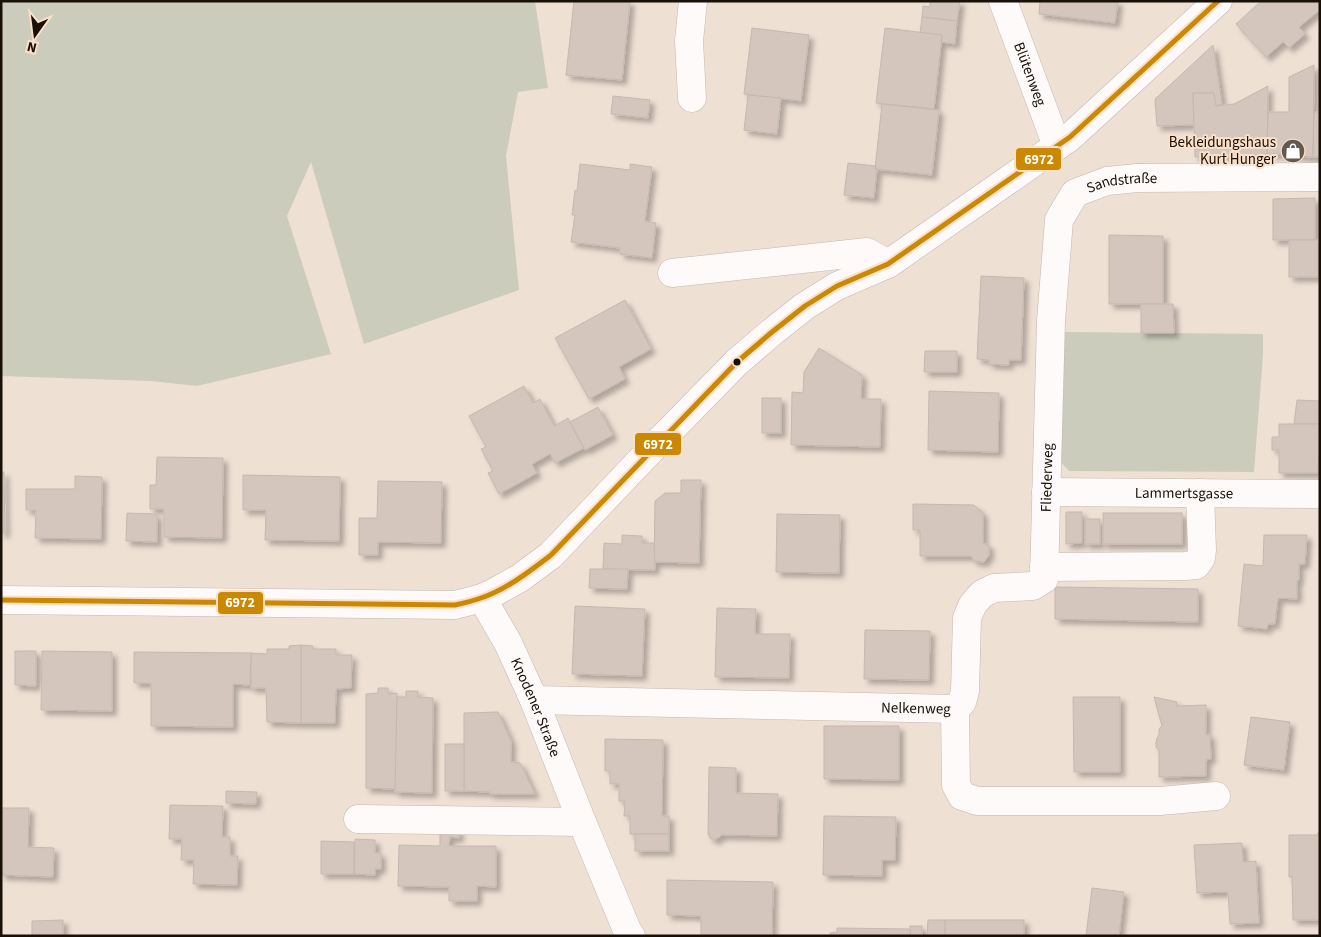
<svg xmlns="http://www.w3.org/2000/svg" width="1321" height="937" viewBox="0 0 1321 937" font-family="'Source Sans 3',sans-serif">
	<defs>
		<filter id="shadow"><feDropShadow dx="4.5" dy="4.5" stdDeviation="2.5" flood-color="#0004"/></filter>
	</defs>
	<rect width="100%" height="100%" fill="#efe0d4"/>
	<g fill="#cbccbc">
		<path d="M1,1h534l13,87 -30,4 -12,64 13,134 -155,54 -53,-182 -24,54 44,138 -134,32 -46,-5 -150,-5z"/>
		<path d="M1065,332l198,2v21l-9,117 -185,-1 -10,-11z"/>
	</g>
	<g fill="#d4c6bd" stroke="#c5b8b1" filter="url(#shadow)">
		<path d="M574,1h56l-8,79 -56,-5z"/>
		<path d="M930,1h30l-3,20 -35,-4 1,-11 7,1z"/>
		<path d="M1040,1h78l-3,22 -76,-9z"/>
		<path d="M1261,1h59v9l-21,17 6,7 -16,14 -6,-6 -17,15 -30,-33z"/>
		<path d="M922,17l35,4 -2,23 -14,-2 1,-7 -22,-2z"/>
		<path d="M752,28l57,7 -8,66 -57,-7z"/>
		<path d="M885,28l57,7 -8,74 -58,-6z"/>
		<path d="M1213,45l9,59 -6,2 -2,-13h-21l1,32 -37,1 -2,-27z"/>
		<path d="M1314,65l-1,92 -16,-1v-2h-30l1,-42h21v-35z"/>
		<path d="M1268,86l-1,68 -25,2 -47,1 -2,-64h21l2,13 18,-2z"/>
		<path d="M748,95l33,3 -4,36 -33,-4z"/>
		<path d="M613,96l37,4 -2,18 -37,-4z"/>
		<path d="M882,104l57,6 -7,65 -57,-6z"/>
		<path d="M1314,112h6v45h-7z"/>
		<path d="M848,163l28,3 -1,3h2l-3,29 -30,-3z"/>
		<path d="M580,164l50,6v-6l22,3 -7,54 11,2 -4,35 -32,-4v-6l-49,-6 4,-27h-3l3,-25 2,1z"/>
		<path d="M1315,198v42h-42v-41z"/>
		<path d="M1109,235l54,1v68h-54z"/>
		<rect x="1289" y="240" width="29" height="37"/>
		<path d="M981,276l43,2 -3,82h-12v5l-20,-1v-4l-12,-1z"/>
		<path d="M625,300l26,49 -32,18 6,12 -36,20 -34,-61z"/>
		<path d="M1141,304h32l1,29h-33z"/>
		<path d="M819,348l43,27 -1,24h20l-1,48 -89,-2 1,-53 11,1 1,-21z"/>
		<path d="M925,351h32v21h-33z"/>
		<path d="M524,386l9,17 7,-4 14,27 14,-8 16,30 -29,15 -5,-9 -18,10 5,9 -38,21 -11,-21 5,-2 -12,-22 5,-2 -17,-31z"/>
		<path d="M929,391l70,2 -1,59 -70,-2z"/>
		<rect x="762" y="398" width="19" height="35"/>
		<path d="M1297,400l23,1v23h-26z"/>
		<path d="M598,407l15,28 -28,15 -15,-28z"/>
		<path d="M1279,424h41l-2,49h-39v-23h-7v-13h7z"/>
		<path d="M157,457l66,1 -1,80 -58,-1v-28h-14v-24h6z"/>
		<path d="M1,472h3l1,61h-4z"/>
		<path d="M243,475l97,2 -1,64 -74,-1 1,-30h-23z"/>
		<path d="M75,476l27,1 -1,62 -66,-1 1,-28h-10v-21h49z"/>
		<path d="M681,480h20l-2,83 -45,-1 1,-61 10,-8h16z"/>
		<path d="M378,481l64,1 -1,61 -63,-1v13h-19v-37h18z"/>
		<path d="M913,504l61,1 9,8v30l6,2v10l-5,7 -10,-1 -3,-5h-51v-26h-7z"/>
		<path d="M1066,512h16v31l-16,1z"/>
		<path d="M127,513l30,1v28l-31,-1z"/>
		<rect x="1103" y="513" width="79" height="31"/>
		<path d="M777,514l63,1 -1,58 -63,-1z"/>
		<rect x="1085" y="519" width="15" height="25"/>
		<path d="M622,535l20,1v7h12l1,27 -52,-1 1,-26 18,1z"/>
		<path d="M1264,535h43l-2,29h-6v16h-2v19l-19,-1 -3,26h-7l-1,5 -29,-3 6,-62 19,2z"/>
		<path d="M590,569h38l-1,20 -38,-1z"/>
		<path d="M1055,587l143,2v33l-143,-3z"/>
		<path d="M575,606l70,3 -3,67 -70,-2z"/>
		<path d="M717,608l39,1 -1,25h35l-1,44 -74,-1z"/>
		<path d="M865,630l65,1 -1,49 -65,-1z"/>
		<path d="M301,645l12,1v3h23v6h16l-1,33 -15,1 -1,34h-34z"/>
		<path d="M301,645v78l-34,-1 -1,-34h-15v-35l16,1v-5h22v-3z"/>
		<path d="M15,651h21v35l-21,-1z"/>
		<path d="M42,651l70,1v59l-71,-1z"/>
		<path d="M134,652l117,1 -1,32 -17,-1v43l-82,-1v-43h-17z"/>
		<path d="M378,688h10v6l9,-1 -1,96 -30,-1v-94l12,-1z"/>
		<path d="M406,691h12v6l15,1 -1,95 -37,-1 2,-95h9z"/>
		<path d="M1073,697h47v75h-46z"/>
		<path d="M1154,697l23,5 -1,4 30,-1v30l4,-1 1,25 -5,1v16l-47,1v-26l-3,-4v-4l1,-5 2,-3v-6l3,-3z"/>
		<path d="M498,712l13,29v21l9,1 15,31h-45v-2l-26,-1v-78z"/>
		<path d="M1251,717l39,5 -6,48 -40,-5z"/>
		<path d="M824,726h75v54l-75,-1z"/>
		<path d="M605,739l58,1 -1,76h7v18h-39v-18h-6l1,-15h-6v-17h-9v-13h-5z"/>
		<rect x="445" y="744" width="19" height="47"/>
		<path d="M709,767l27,1v25l42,1 -1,42 -55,-1 -7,5 -5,-2 -2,-4z"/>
		<path d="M226,791l31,1 -1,12 -30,-1z"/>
		<path d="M170,805l53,1 -1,31h8v19h8l-1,29 -44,-1 1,-24h-13l1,-21h-13z"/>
		<path d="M1,808h28l-1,39 26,1 -1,29 -52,-2z"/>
		<path d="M824,816l72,1 -1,43h-13v16l-59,-1z"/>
		<path d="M440,830h19v8l-9,-1 -1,9h47v41l-19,-1v15h-28v-14l-51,-1 1,-41 41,1z"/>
		<path d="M1318,832h2v88h-27l-1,-43h-3v-42h29z"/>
		<rect x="635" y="834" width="34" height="17"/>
		<path d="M355,839l20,1v13h6v16h-6v6l-21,-1z"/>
		<path d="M321,841l33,1v32h-33z"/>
		<path d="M1242,843l1,19 13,-1 3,62 -29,1 -2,-32 -31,1 -3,-48z"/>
		<path d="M667,880l106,2 -1,54h-71v-20l-34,-1z"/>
		<path d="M1092,888l32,4 -5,44h-33z"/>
		<path d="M63,920v16h-31v-15z"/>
		<path d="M928,920h17v16h-18z"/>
		<rect x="945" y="920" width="79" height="16"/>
		<rect x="910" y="926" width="12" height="10"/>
		<path d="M837,928l73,1v7h-80v-3l7,-1z"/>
	</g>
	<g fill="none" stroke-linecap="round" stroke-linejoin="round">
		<g stroke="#c3b8af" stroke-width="29">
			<g id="minor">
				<path id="s1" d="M1003,1l54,145"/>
				<path d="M692,98l-3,-57 4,-40"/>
				<path d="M672,273l195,-21 21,12"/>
				<path id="s2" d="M1046,492l274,2"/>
				<path d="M1044,567l141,-1 11,-1 5,-7 1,-8 -2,-57"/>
				<path id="s3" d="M482,598l26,45 26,57 48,122 45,108 4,6"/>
				<path d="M1,600l454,5 27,-7 11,-5 27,-15 31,-23 92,-97 94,-96 35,-30 33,-26 32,-20 51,-22 182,-127 148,-136"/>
				<path id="s4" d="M534,700l421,9"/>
				<path id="s5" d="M955,709l7,-7 3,-11 2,-73 6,-14 9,-10 12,-6 39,-2 11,-7 7,-258 8,-101 16,-27 32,-12 30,-3 183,-1"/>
				<path d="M955,709l1,76 6,11 15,5h183l56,-5"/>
				<path d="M358,819l224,3"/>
			</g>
		</g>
		<use href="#minor" stroke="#fdfaf9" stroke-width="28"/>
		<g stroke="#fadfc9" stroke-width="9">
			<path id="bus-1" d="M1,600l454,5c9,-2 18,-4 26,-7 26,-9 49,-27 70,-43l186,-193 35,-30 33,-26 32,-20 51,-22 182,-127 148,-136"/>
		</g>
		<use href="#bus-1" stroke="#cb8802" stroke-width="5"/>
	</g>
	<defs>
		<g id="shop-disc" transform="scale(1.25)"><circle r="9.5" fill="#64594f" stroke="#fadfc9"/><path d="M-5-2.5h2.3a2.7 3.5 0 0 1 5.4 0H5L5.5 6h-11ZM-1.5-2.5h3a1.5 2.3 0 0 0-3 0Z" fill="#fff"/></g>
	</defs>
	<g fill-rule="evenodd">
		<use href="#shop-disc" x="1293" y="151"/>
	</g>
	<circle fill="#191008" stroke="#fadfc9" stroke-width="2" cx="737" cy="362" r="4.5"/>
	<g text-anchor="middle" stroke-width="4" stroke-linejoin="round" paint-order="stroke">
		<g font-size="15" fill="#191008" stroke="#fadfc9">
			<text dy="5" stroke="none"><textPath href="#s1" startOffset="78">Blütenweg</textPath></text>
			<text dy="5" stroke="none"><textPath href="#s5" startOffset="628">Sandstraße</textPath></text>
			<text dy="5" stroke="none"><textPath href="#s5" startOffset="290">Fliederweg</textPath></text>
			<text dy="5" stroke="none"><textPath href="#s2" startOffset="138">Lammertsgasse</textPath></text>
			<text dy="5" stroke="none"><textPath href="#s3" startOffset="122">Knodener Straße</textPath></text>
			<text dy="5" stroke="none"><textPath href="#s4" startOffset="382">Nelkenweg</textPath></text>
		</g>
		<g font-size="15" fill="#191008" stroke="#fadfc9" text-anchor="end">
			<text x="1276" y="147">Bekleidungshaus<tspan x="1276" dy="17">Kurt Hunger</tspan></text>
		</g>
	</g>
	<g stroke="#fadfc9" stroke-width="2">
		<rect x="1015" y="147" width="47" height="24" rx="5" fill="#cb8802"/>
		<rect x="634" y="432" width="48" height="24" rx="5" fill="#cb8802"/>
		<rect x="217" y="591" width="47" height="24" rx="5" fill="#cb8802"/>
	</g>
	<g font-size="14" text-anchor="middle" font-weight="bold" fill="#fff">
		<text x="1039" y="164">6972</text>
		<text x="658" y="449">6972</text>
		<text x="240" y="607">6972</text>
	</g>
	<rect width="1321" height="937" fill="none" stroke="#191008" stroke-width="5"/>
	<g transform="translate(35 35) rotate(194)" stroke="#fadfc9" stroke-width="4" paint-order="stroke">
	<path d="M0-4L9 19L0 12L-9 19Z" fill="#191008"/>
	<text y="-8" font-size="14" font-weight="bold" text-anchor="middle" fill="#191008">N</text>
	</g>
</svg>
